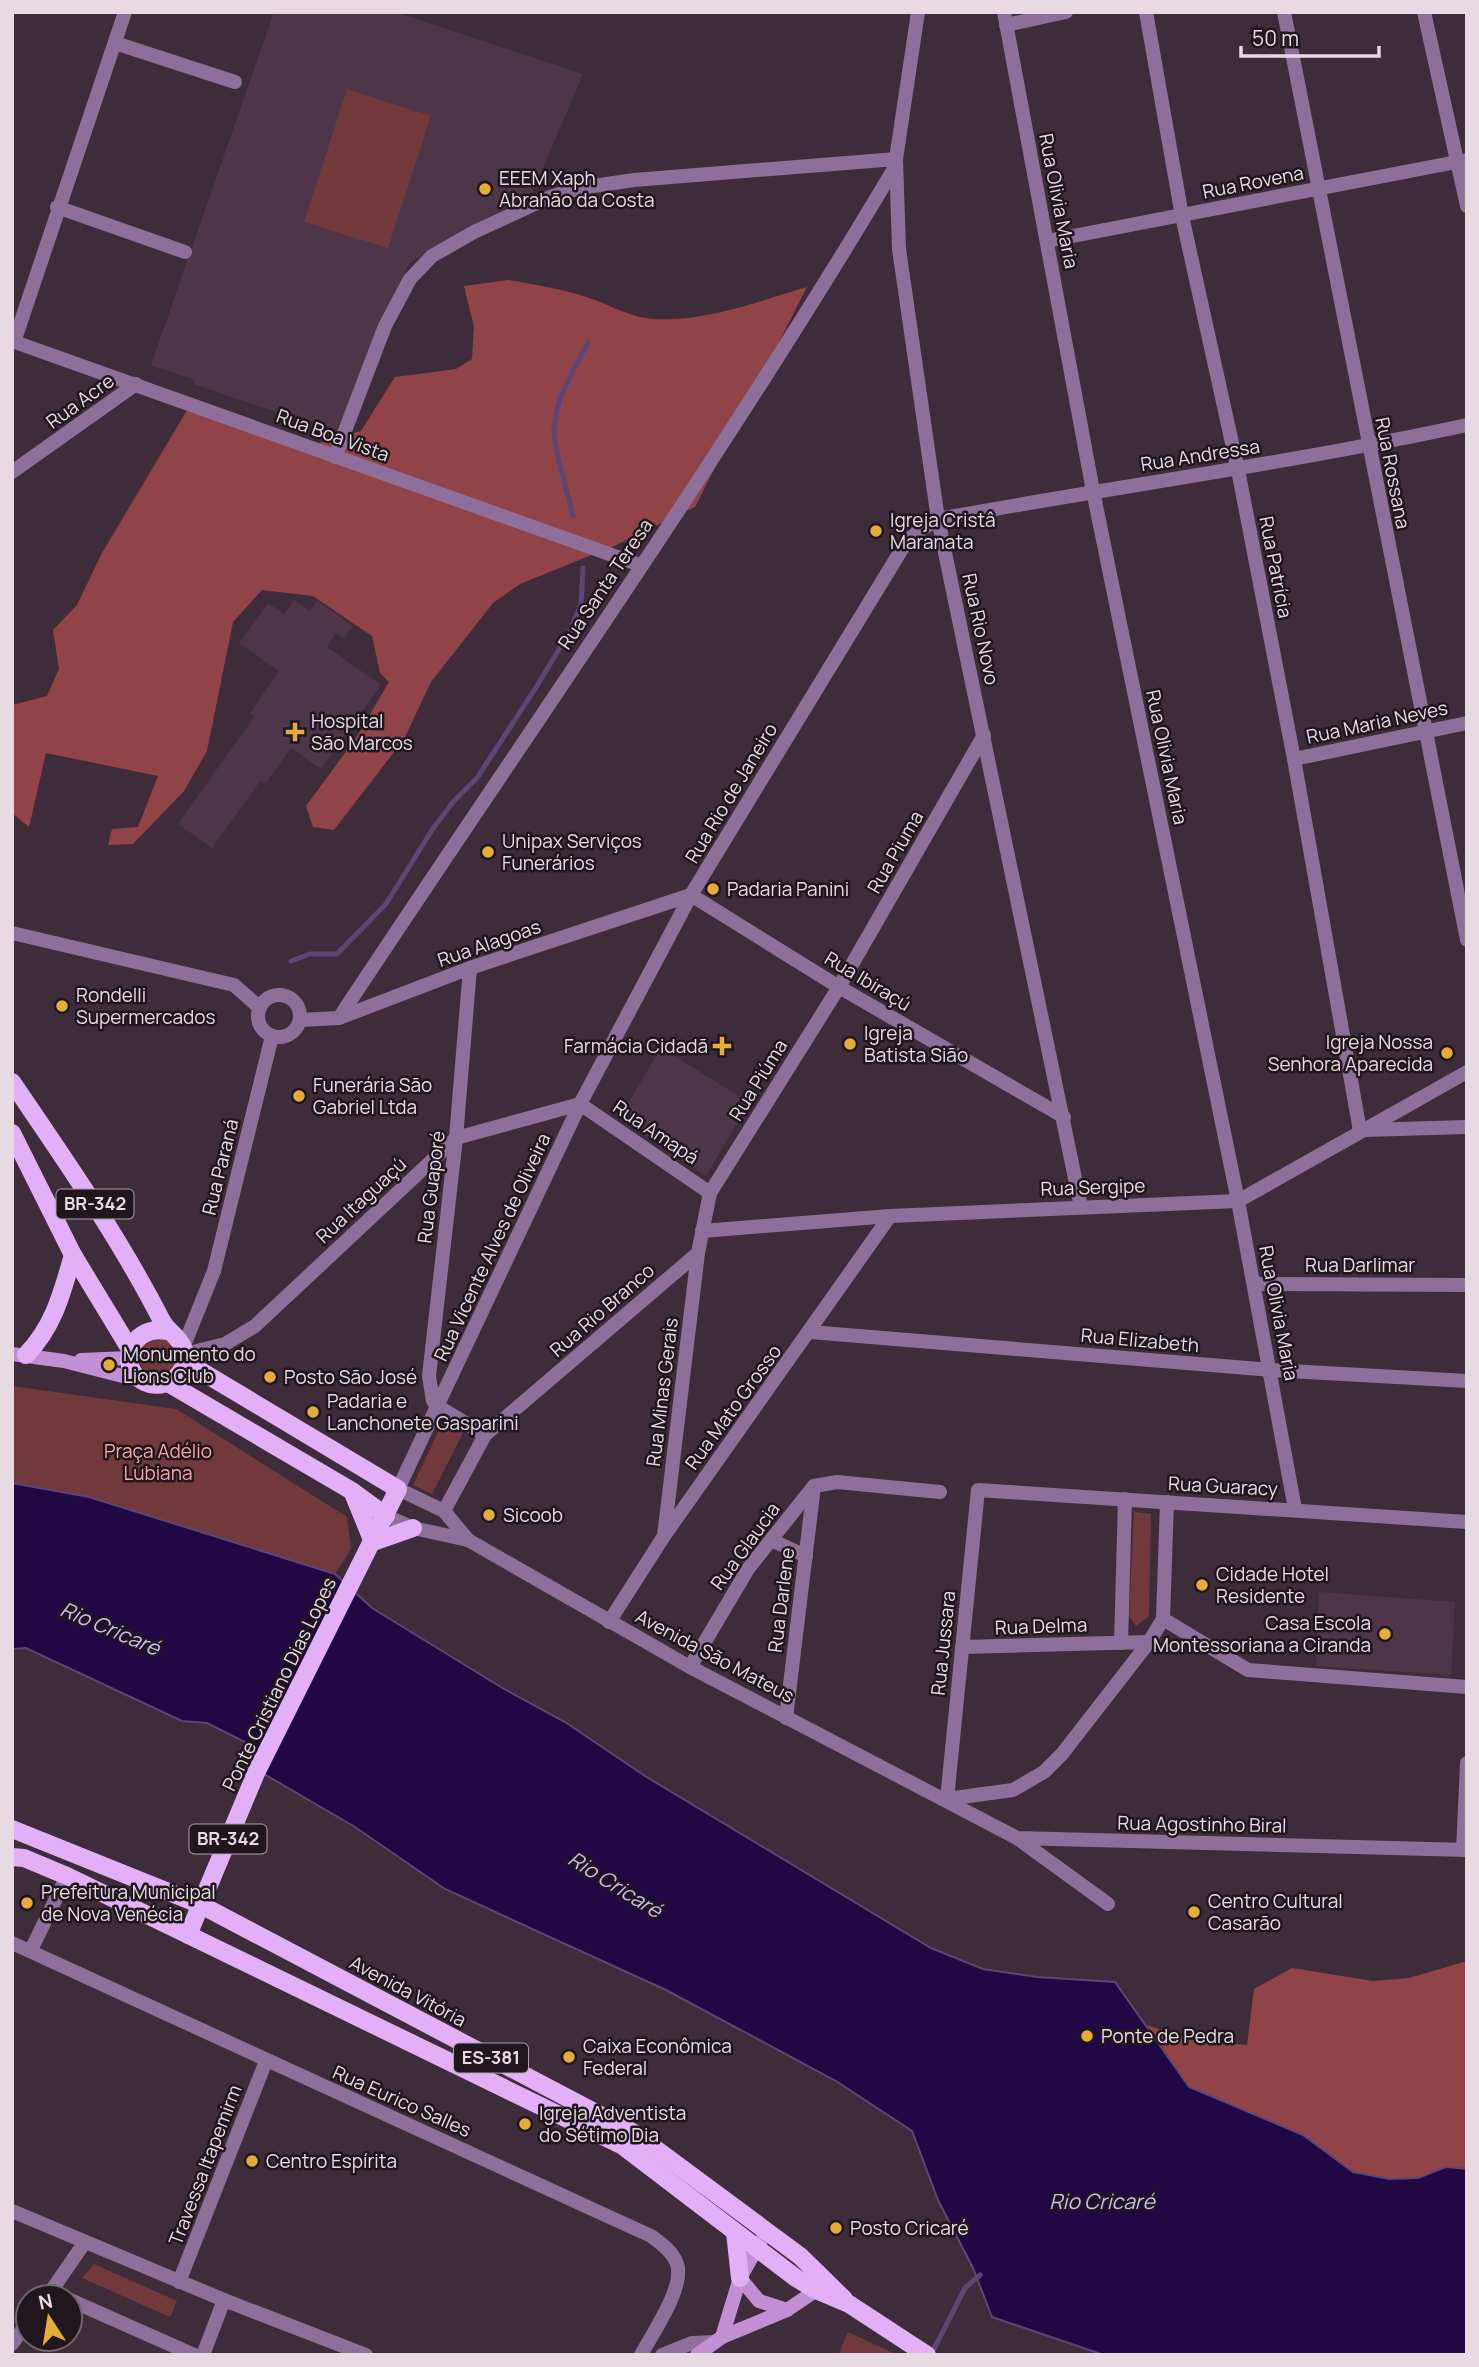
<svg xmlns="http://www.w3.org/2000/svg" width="1479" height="2367" viewBox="0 0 1479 2367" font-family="Manrope,sans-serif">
	<rect width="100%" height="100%" fill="#3f2c3a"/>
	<g fill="#4e3547">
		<path d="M274,12h121l188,62 -51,119 -123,70 -72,167 -54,-20 -1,4 -88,-30 1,-4 -44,-15z"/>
		<path d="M294,600l16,11 7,-10 36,25 -9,12 -8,-5 -9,14 54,38 -60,84 -30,-21 -25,35 -5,-3 -49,68 -34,-24 76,-107 -4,-4 29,-42 -40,-28 29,-40 16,11z"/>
		<path d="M661,1048l88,54 -43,74 -87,-58z"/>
		<path d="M1319,1592l136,10 -4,73 -135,-9z"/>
	</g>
	<g fill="#71393b">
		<path d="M347,89l84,27 -43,132 -84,-26z"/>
		<circle cx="158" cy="1357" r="19"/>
		<path d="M12,1386l164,23 171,108 4,32 -16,25 -246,-77 -77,-14z"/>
		<path d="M446,1415l20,12 -34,67 -19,-9z"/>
		<path d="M1134,1512l17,2 -2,102 -13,10 -7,-10z"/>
		<path d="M94,2264l83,37 -7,16 -88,-39z"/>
		<path d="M848,2332l50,23h-60z"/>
	</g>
	<g fill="#914448">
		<path d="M509,280c27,5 54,9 80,18 22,7 41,20 66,21 52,3 104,-18 152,-32l-112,220 -81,39 -94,38 -27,19 -62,79 -27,57 -70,91 -21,-3 -7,-21 50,-68 33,-56 -9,-9 -8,-37 -59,-40 -51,-6 -29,32 -26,129 -23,40 -51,53 -25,1 4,-16 26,-2 20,-51 -112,-23 -17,74 -17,-14v-108l35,-9 12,-27 -6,-39 24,-25 25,-52 90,-151 123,42 46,-13 34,-54 61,-8 16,-10 2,-32 -10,-41z"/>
		<path d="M1467,1961v208l-21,-2 -28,11 -29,1 -36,-7 -50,-37 -114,-48 -42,-62 43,15 57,5 7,-56 38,-21 81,13 36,-3z"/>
	</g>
	<path fill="#210744" stroke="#5c4674" stroke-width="2" d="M12,1483l77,14 246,77 37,34 132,81 61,33 80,54 286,172 52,21 54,8 78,5 74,105 114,48 50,37 36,7 29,-1 28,-11 21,2v186h-363l-112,-38 -19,-49 -35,-68 -26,-69 -76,-50 -170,-91 -221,-101 -90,-62 -91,-53 -15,-30 -42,-21 -25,-2 -156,-73 -14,1z"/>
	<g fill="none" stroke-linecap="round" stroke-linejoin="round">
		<g stroke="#5c4674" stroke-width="5">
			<path d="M573,516c-5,-25 -19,-62 -19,-87 1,-31 21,-60 34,-87"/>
			<path d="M291,961l19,-7h27l49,-50 46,-74 21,-28 24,-24 58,-89 34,-56 12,-29 2,-36"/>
			<path d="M931,2355l34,-67 15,-13"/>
		</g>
		<g stroke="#8e6f9a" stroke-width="14">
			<path d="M918,12l-22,147 3,90 39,270 143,688"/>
			<path d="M1004,12l89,479 145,710 57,308"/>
			<path d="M1146,12l36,204 56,254 56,289 66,372"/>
			<path d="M1284,12l183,928"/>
			<path d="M1424,12l43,194"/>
			<path d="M1006,25l60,-13"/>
			<path d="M115,43l120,39"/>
			<path d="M57,207l128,45"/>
			<path d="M1047,241l420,-81"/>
			<path d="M12,341l628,224"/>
			<path d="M14,342l111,-330"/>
			<path d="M335,457l50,-131 25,-47 22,-23 42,-24 76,-35 30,-9 54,-8 262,-21"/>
			<path d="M12,472l124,-88"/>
			<path d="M1294,759l173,-36"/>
			<path d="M12,933l222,52 26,23"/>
			<path d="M470,968l-14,170 -27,238 4,25 6,6 46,28"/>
			<circle cx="279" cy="1016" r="21"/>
			<path d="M339,1018c186,-282 383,-560 556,-851"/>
			<path d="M300,1020l39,-2 131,-50 221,-73 148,92 225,130"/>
			<path d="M580,1104l130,89"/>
			<path d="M1365,1130l102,-3"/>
			<path d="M702,1231l188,-15 348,-15 229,-129"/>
			<path d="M1254,1284l213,1"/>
			<path d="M810,1332l462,38 195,11"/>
			<path d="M183,1348l31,-77 58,-235"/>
			<path d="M185,1354l40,-10 30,-18 201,-188 124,-34"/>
			<path d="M814,1486l23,-4 103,10"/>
			<path d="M444,1511l41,-76 213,-182"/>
			<path d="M386,1516l27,12 55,12 222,127 327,171 450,12"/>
			<path d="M664,1536l34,-283 12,-60 129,-206 145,-252"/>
			<path d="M468,1540l-24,-29 -46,-22 182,-385 111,-209 214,-351 12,-12 21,-13c176,-32 353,-56 529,-94"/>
			<path d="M771,1540l35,16"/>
			<path d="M1163,1619l85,51 219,17"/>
			<path d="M609,1622l55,-86 226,-320"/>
			<path d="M1121,1643l4,-144"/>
			<path d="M962,1647l187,-5"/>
			<path d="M690,1667l58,-98 65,-82"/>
			<path d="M786,1718l28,-232"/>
			<path d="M947,1799l31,-309 489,32"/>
			<path d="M947,1799l66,-9 31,-18 18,-18 87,-112 14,-23 4,-117"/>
			<path d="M1017,1838l91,66"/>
			<path d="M1463,1850l4,-87"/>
			<path d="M12,1943l639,293c10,7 22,16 26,28 8,23 -25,70 -36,91"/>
			<path d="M31,1950l36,-74"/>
			<path d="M12,2211l212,89 142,55"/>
			<path d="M179,2282l87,-221"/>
			<path d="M47,2297l38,-55"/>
			<path d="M70,2300l124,55"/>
			<path d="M12,2344l16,-22"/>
			<path d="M203,2355l21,-55"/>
			<path d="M662,2355l30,-12 23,-1"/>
		</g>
		<g stroke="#c28fd5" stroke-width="14">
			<path d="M12,1354l52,7 78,20"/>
			<path d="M81,1360l48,-2"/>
			<path d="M740,2278l19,23 28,9"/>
			<path d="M722,2337l18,-59 22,-39"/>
			<path d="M697,2355l25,-18 65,-27 37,-25"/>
		</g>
		<g stroke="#e3aff7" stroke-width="18">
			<path d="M12,1082c53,78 107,155 150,239 6,11 18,16 22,29 6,20 -14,39 -34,34 -36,-10 -22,-61 17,-53"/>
			<path d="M12,1133l61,122 57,94"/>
			<path d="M26,1355c28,-29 36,-62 47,-100"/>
			<path d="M184,1361l214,128 -142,284 -68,162"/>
			<path d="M168,1383l184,108 34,25"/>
			<path d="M353,1493l20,49"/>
			<path d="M373,1542l40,-14"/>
			<path d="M12,1829l189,76 433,228 166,123 44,43"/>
			<path d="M12,1857l12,1 43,18 556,270 173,132 20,12 33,14 78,51"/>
			<path d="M735,2232l5,46"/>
		</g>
	</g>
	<g fill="#e7ac37" stroke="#20171e" stroke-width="2.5">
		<circle cx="485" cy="189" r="7"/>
		<circle cx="876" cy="531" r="7"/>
		<path d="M291.5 721.5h7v7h7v7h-7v7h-7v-7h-7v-7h7z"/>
		<circle cx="488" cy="852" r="7"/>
		<circle cx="713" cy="889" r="7"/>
		<circle cx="62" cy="1006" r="7"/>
		<circle cx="850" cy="1044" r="7"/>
		<path d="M718.5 1035.5h7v7h7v7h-7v7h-7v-7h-7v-7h7z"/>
		<circle cx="1447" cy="1053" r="7"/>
		<circle cx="299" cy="1096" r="7"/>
		<circle cx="109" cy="1365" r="7"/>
		<circle cx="270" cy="1377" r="7"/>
		<circle cx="313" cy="1412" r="7"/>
		<circle cx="489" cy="1515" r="7"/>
		<circle cx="1202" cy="1585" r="7"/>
		<circle cx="1385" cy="1634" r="7"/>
		<circle cx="27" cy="1903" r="7"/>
		<circle cx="1194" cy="1912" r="7"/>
		<circle cx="1087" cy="2036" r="7"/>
		<circle cx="569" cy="2057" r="7"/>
		<circle cx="525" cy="2124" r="7"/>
		<circle cx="252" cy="2161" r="7"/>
		<circle cx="836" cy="2228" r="7"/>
	</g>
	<g text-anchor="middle" stroke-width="5" stroke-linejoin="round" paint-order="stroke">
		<g fill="#20171e" stroke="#aba0a8" stroke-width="2">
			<rect x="56.5" y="1189.5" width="77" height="29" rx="5"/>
			<rect x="189.5" y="1824.5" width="77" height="29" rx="5"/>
			<rect x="454" y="2043.5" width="74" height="29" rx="5"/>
		</g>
		<g font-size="18" font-weight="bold" fill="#e7dae3">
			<text x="95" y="1210">BR-342</text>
			<text x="228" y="1845">BR-342</text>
			<text x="491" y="2064">ES-381</text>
		</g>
		<g font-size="19" fill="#e7dae3" stroke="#20171e" text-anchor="start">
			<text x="499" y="185">EEEM Xaph<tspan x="499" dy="22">Abrahão da Costa</tspan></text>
			<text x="890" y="527">Igreja Cristâ<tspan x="890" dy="22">Maranata</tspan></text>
			<text x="311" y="728">Hospital<tspan x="311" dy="22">São Marcos</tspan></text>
			<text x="502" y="848">Unipax Serviços<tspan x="502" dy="22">Funerários</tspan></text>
			<text x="727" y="896">Padaria Panini</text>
			<text x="76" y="1002">Rondelli<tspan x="76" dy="22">Supermercados</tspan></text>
			<text x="864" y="1040">Igreja<tspan x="864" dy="22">Batista Sião</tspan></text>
			<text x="1433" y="1049" text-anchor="end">Igreja Nossa<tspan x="1433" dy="22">Senhora Aparecida</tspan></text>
			<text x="708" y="1053" text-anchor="end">Farmácia Cidadã</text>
			<text x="313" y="1092">Funerária São<tspan x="313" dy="22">Gabriel Ltda</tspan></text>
			<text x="123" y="1361">Monumento do<tspan x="123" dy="22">Lions Club</tspan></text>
			<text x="284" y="1384">Posto São José</text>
			<text x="327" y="1408">Padaria e<tspan x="327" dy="22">Lanchonete Gasparini</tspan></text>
			<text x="503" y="1522">Sicoob</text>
			<text x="1216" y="1581">Cidade Hotel<tspan x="1216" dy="22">Residente</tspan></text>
			<text x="1371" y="1630" text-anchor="end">Casa Escola<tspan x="1371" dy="22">Montessoriana a Ciranda</tspan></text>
			<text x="41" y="1899">Prefeitura Municipal<tspan x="41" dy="22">de Nova Venécia</tspan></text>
			<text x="1208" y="1908">Centro Cultural<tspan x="1208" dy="22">Casarão</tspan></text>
			<text x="1101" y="2043">Ponte de Pedra</text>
			<text x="583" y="2053">Caixa Econômica<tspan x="583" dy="22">Federal</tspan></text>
			<text x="539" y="2120">Igreja Adventista<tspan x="539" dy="22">do Sétimo Dia</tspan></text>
			<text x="266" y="2168">Centro Espírita</text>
			<text x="850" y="2235">Posto Cricaré</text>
		</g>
		<g font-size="19" fill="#e7dae3" stroke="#20171e">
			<text transform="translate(1253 182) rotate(-11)" y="7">Rua Rovena</text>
			<text transform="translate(1059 201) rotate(79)" y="7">Rua Olivia Maria</text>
			<text transform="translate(80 401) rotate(-36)" y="7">Rua Acre</text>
			<text transform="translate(333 435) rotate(20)" y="7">Rua Boa Vista</text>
			<text transform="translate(1200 455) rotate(-9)" y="7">Rua Andressa</text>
			<text transform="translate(1393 473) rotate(79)" y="7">Rua Rossana</text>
			<text transform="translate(1276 567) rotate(79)" y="7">Rua Patrícia</text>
			<text transform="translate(605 584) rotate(-56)" y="7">Rua Santa Teresa</text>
			<text transform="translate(981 629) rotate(78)" y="7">Rua Rio Novo</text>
			<text transform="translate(1377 722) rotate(-12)" y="7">Rua Maria Neves</text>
			<text transform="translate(1167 757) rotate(78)" y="7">Rua Olivia Maria</text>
			<text transform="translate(731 793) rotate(-59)" y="7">Rua Rio de Janeiro</text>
			<text transform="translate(895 852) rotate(-60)" y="7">Rua Piuma</text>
			<text transform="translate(489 943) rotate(-19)" y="7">Rua Alagoas</text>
			<text transform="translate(868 981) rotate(31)" y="7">Rua Ibiraçú</text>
			<text transform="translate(758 1080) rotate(-58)" y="7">Rua Piúma</text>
			<text transform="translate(656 1132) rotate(34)" y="7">Rua Amapá</text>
			<text transform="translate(220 1167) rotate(-76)" y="7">Rua Paraná</text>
			<text transform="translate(431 1187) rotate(-83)" y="7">Rua Guaporé</text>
			<text transform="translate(1093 1187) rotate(-2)" y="7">Rua Sergipe</text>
			<text transform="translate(361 1200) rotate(-43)" y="7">Rua Itaguaçú</text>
			<text transform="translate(492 1247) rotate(-65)" y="7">Rua Vicente Alves de Oliveira</text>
			<text x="1360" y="1272">Rua Darlimar</text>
			<text transform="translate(602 1310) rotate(-41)" y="7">Rua Rio Branco</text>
			<text transform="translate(1279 1313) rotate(79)" y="7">Rua Olivia Maria</text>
			<text transform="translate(1140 1340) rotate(5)" y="7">Rua Elizabeth</text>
			<text transform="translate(662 1392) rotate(-83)" y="7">Rua Minas Gerais</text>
			<text transform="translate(733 1407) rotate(-54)" y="7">Rua Mato Grosso</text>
			<text transform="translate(1223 1486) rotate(3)" y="7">Rua Guaracy</text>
			<text transform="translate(745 1546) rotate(-54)" y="7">Rua Glaucia</text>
			<text transform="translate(781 1600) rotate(-83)" y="7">Rua Darlene</text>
			<text transform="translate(1041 1626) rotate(-2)" y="7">Rua Delma</text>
			<text transform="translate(943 1643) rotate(-84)" y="7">Rua Jussara</text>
			<text transform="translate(715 1656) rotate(28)" y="7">Avenida São Mateus</text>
			<text transform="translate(279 1684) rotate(-64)" y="7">Ponte Cristiano Dias Lopes</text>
			<text transform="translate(1202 1824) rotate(1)" y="7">Rua Agostinho Biral</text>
			<text transform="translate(408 1991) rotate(28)" y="7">Avenida Vitória</text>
			<text transform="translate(402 2101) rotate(24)" y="7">Rua Eurico Salles</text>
			<text transform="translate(205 2165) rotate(-69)" y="7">Travessa Itapemirm</text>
		</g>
		<g font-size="19" fill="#ffa4a6" stroke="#20171e">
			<text x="158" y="1458">Praça Adélio<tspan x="158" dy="22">Lubiana</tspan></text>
		</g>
		<g font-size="21" font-style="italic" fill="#c8baf3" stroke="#20171e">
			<text transform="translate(110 1629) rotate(23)" y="7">Rio Cricaré</text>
			<text transform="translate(615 1885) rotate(32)" y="7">Rio Cricaré</text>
			<text x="1102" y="2209">Rio Cricaré</text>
		</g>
	</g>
	<rect width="1479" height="2367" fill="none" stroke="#e7dae3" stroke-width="28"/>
	<g transform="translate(49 2318) rotate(348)"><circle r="33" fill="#20171e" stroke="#70656d" stroke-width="2"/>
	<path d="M0-5L12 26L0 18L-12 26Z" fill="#e7ac37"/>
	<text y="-10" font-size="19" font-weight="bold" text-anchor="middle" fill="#e7dae3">N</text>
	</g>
	<path d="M1241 46v10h138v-10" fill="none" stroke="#e7dae3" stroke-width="3.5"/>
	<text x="1252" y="46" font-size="21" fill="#e7dae3" stroke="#20171e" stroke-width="5" paint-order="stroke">50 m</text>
</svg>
